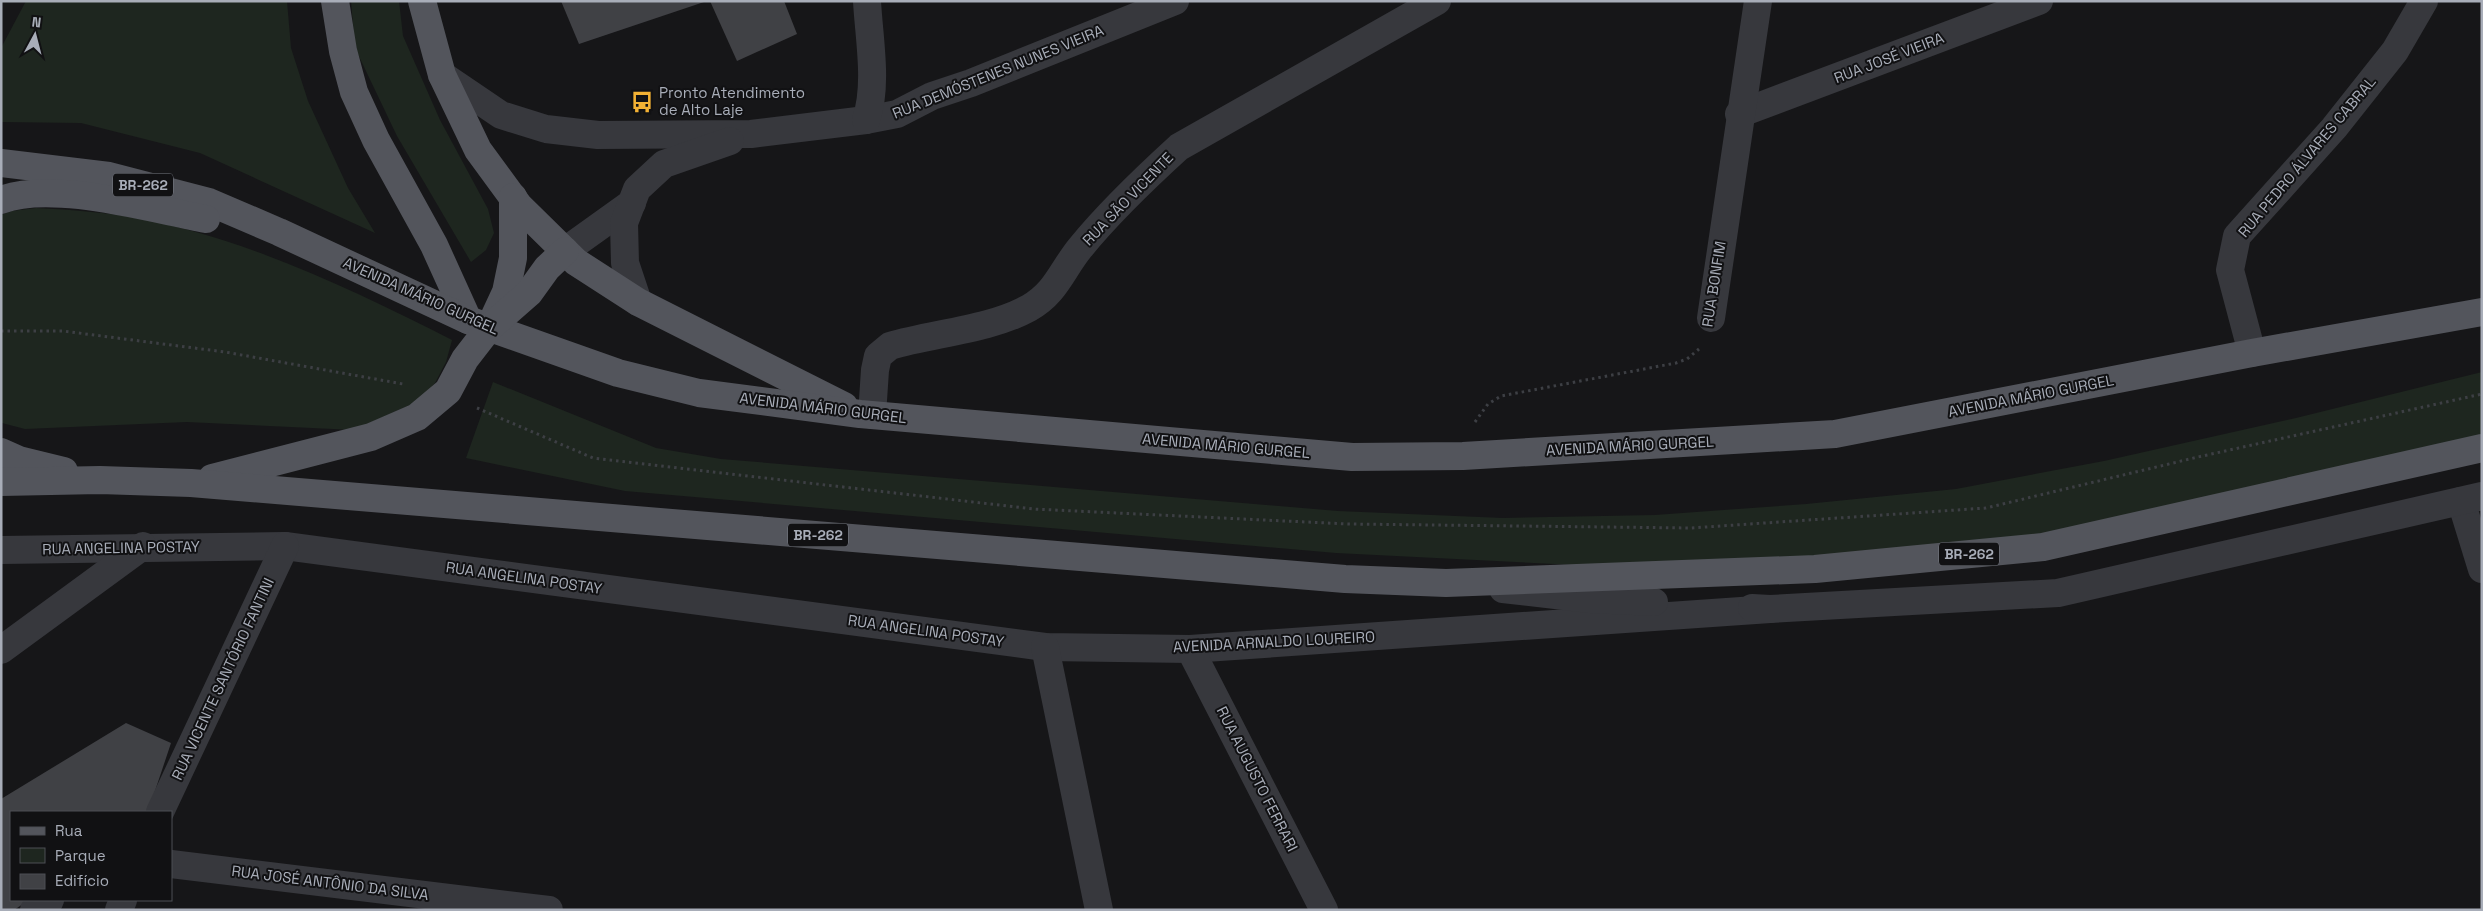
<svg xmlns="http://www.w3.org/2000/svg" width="2483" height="911" viewBox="0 0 2483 911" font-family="'Space Grotesk',sans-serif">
	<rect width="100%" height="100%" fill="#161618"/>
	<g fill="#1e261f">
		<path d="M26,1h261l4,47 17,53 40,87 27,45 -175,-80 -119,-30 -80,-1v-74z"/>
		<path d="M351,1h48l4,35 37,84 48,89 6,24 -8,17 -15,12 -74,-126 -42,-88z"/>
		<path d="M36,208c36,2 70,4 105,11 106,20 215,72 311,121l-6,22 -11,21 -16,18 -65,29 -167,-8 -162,7 -23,-6 -1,-208 11,-4z"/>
		<path d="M2482,372v67l-470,103 -138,14 -259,11 -279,-14 -711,-62 -159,-33 27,-76 163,66 65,11 617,52 165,7 152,-3 151,-11 150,-15 148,-28 192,-43z"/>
	</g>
	<g fill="#404145">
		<path d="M561,1h143v1l-125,42z"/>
		<path d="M710,1h74l13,33 -60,27z"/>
		<path d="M126,723l45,20 -23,69h-137v88h18l-15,10h-13v-111z"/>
	</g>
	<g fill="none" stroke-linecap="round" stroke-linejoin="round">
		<g stroke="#3d3f44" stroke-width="3" stroke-dasharray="2.5 4" stroke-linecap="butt">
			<path d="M1,331h62l162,21 178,32"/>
			<path d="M477,408l116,50 440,51 315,15 343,4 295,-20 212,-51 284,-63"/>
			<path d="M1475,422l13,-18 13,-8 175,-33 11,-4 12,-10"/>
		</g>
		<g stroke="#37383d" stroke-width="28">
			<path d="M442,75l59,40 45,14 52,6 153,-1 115,-14 31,-6 35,-18 39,-13 204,-82"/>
			<path d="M1739,114l300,-113"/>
			<path d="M866,120c12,-36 3,-81 1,-119"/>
			<path d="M565,251l67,-48"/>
			<path d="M638,302l-13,-39 -1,-40 13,-34 27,-25 66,-23"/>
			<path d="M1711,318l47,-317"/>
			<path d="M2252,353l-22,-83 7,-34 97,-108 61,-77 29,-50"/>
			<path d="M872,415l3,-45 3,-14 12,-10c44,-13 99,-16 139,-38 27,-15 33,-38 51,-60 30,-37 65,-70 99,-101l258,-146"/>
			<path d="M2461,501l21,68"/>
			<path d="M1,550l284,-4 760,101 145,2 580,-40"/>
			<path d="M1503,589l87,10 64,3"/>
			<path d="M1752,608l18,1 288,-16 424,-97"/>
			<path d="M1045,647l54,263"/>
			<path d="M1190,649l134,261"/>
			<path d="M1,650l142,-104"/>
			<path d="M160,812l125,-266"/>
			<path d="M171,864l378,46"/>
			<path d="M34,910l16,-10"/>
			<path d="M119,910l4,-10"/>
		</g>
		<g stroke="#53555c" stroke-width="28">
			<path d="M335,1l8,50 11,41 22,48 58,105 34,75"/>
			<path d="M422,1l20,74 36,75 41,56 57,56 62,40 206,104"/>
			<path d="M1,163l108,13 100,26 70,30 189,88 150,53 81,20 161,21 492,43 111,-1 372,-22 417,-81 230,-41"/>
			<path d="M1,200c51,-20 150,9 205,19"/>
			<path d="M493,320l13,-28 7,-34v-61"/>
			<path d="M1,452l18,8 45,11"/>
			<path d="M212,478l159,-41 46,-20 31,-26 17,-32 24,-31 40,-35 18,-25 18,-17"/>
			<path d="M1,482l99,-2 91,3 1154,96 101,4 369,-14 228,-22 439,-99"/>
		</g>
	</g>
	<defs>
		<g id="bus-bare" transform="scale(1.725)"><path d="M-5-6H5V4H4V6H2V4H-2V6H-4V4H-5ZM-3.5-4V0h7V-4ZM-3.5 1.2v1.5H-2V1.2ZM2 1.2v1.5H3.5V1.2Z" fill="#f2b134" stroke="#111113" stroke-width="2.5" paint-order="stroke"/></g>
	</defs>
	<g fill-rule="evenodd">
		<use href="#bus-bare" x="642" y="102"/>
	</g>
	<g text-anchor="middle" stroke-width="4" stroke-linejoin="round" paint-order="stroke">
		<g fill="#111113" stroke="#7b7e86" stroke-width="1">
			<rect x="113" y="173.5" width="60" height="23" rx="4"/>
			<rect x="788" y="523.5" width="60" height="23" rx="4"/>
			<rect x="1939" y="542.5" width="60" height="23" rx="4"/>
		</g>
		<g font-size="14" font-weight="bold" fill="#a8adb8">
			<text x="143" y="190">BR-262</text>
			<text x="818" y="540">BR-262</text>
			<text x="1969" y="559">BR-262</text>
		</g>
		<g font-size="15" fill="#a8adb8" stroke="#111113">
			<text transform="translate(1889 58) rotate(-21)" y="5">RUA JOSÉ VIEIRA</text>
			<text transform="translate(998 72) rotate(-22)" y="5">RUA DEMÓSTENES NUNES VIEIRA</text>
			<text transform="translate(2307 157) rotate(-50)" y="5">RUA PEDRO ÁLVARES CABRAL</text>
			<text transform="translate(1128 199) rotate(-46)" y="5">RUA SÃO VICENTE</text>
			<text transform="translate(1714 284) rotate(-81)" y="5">RUA BONFIM</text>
			<text transform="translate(421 296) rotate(24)" y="5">AVENIDA MÁRIO GURGEL</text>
			<text transform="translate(2031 396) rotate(-11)" y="5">AVENIDA MÁRIO GURGEL</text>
			<text transform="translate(823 408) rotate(7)" y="5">AVENIDA MÁRIO GURGEL</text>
			<text transform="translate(1226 446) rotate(5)" y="5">AVENIDA MÁRIO GURGEL</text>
			<text transform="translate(1630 446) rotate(-3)" y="5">AVENIDA MÁRIO GURGEL</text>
			<text transform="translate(121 548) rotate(-1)" y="5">RUA ANGELINA POSTAY</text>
			<text transform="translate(524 578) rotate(8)" y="5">RUA ANGELINA POSTAY</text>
			<text transform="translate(926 631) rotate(8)" y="5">RUA ANGELINA POSTAY</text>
			<text transform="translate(1274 642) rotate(-3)" y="5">AVENIDA ARNALDO LOUREIRO</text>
			<text transform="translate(223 679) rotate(-65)" y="5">RUA VICENTE SANTÓRIO FANTINI</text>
			<text transform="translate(1257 779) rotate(63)" y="5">RUA AUGUSTO FERRARI</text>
			<text transform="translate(330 883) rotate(7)" y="5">RUA JOSÉ ANTÔNIO DA SILVA</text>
		</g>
		<g font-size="15" fill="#a8adb8" stroke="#111113" text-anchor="start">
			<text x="659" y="98">Pronto Atendimento<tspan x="659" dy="17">de Alto Laje</tspan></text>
		</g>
	</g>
	<rect width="2483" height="911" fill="none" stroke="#a8adb8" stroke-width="5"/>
	<rect x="10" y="811" width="162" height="90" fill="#111113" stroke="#4d4f55"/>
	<rect x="20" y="827" width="25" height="8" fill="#53555c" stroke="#4d4f55"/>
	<text x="55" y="836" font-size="15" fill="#a8adb8">Rua</text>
	<rect x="20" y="848" width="25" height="15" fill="#1e261f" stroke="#4d4f55"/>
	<text x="55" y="861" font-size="15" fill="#a8adb8">Parque</text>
	<rect x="20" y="874" width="25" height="15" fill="#404145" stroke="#4d4f55"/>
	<text x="55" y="886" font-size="15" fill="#a8adb8">Edifício</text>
	<g transform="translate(35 35) rotate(7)" stroke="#111113" stroke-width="4" paint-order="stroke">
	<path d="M0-4L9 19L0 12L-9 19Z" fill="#a8adb8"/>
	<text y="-8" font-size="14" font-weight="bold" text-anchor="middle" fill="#a8adb8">N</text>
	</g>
</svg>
